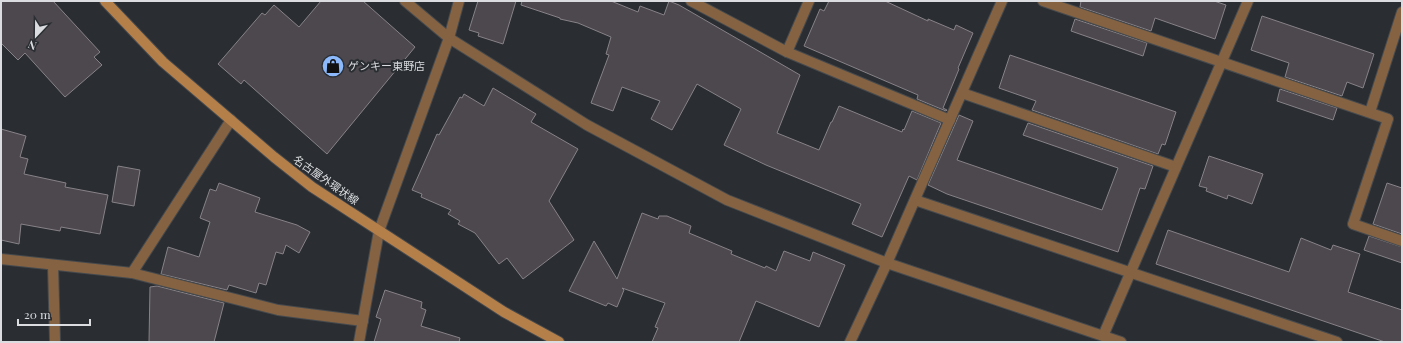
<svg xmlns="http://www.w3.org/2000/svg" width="1403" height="343" viewBox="0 0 1403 343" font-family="'Playfair Display','Noto Sans JP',serif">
	<rect width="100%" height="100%" fill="#2a2e32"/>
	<g fill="#4c484d" stroke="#878287">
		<path d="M1,1h52l47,51 -6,5 8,8 -37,32 -40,-44 -7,7 -17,-17z"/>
		<path d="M321,1h42l52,46 -88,107 -83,-74 -3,4 -23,-20 44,-51 3,2 9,-10 25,22z"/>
		<path d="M478,1h38l-13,43 -25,-8 1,-3 -10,-3z"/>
		<path d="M522,1h89l27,11 2,-6 24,9 5,-14 10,4 121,70 -23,58 42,17 12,-28h1l7,-16 63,26 1,-3 1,1 8,-19 29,12 -24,57 -8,-4 -27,61 -30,-13 9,-20 -95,-39 -42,-20 17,-36 -44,-25 -25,46 -21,-11 9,-18 -38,-14 -9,24 -22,-8 18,-48 -3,-1 5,-17 -33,-14 -18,-4v-1l-39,-13z"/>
		<path d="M829,1h56l43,20v-2l26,11 2,-5 17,8 -15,35 1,1 -16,39 4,2 -1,1 -29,-12 1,-4 -114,-49 16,-37 4,2z"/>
		<path d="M1081,1h133l12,4 -11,34 -60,-21 -4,13 -71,-24z"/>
		<path d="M1262,16l112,38 -11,34 -16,-6 -5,14 -57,-19 4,-14 -38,-13z"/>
		<path d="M1075,19l72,24 -4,13 -72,-25z"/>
		<path d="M1010,55l166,57 -11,33 -3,-1 -4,10 -126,-44 4,-9 -37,-13z"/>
		<path d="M493,88l43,26 -5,8 47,27 -29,52 25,39 -51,39 -16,-21 -8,6 -24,-31 -17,-9 2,-3 -12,-7 3,-4 -30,-13 1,-3 -10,-4 25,-56 2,1 21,-38 2,1 2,-4 20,12z"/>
		<path d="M1280,89l57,19 -4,12 -56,-19z"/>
		<path d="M959,115l14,6 -16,39 145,50 16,-42 -95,-33 5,-12 125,43 -8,23 -5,-1 -22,64 -171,-58 -19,-9z"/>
		<path d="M1,129l25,7 -6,21 8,2 -4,15 42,9 -1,4 43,8 -8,39 -39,-7 -1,4 -39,-7 -2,20 -18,-4z"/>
		<path d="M1209,156l54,18 -11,30 -24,-9 -1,4 -21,-8 1,-3 -8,-2z"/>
		<path d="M118,166l22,4 -6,36 -22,-4z"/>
		<path d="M219,183l41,15 -5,14 42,13 13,7 -11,21 -13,-8 -3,9 -7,-2 -10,33 -7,-2 -3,10 -27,-8 -2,5 -66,-16 7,-27 31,10 11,-35 -10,-4 10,-29 6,2z"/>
		<path d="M1387,183l15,5v46l-29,-10z"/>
		<path d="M642,213l16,6 1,-3h8l24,10 -2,7 43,18 -1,3 34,14 1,-2 10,5 8,-20 26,10 3,-9 32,13 -26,62 -63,-26 -17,41h-87l6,-14 -3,-1 10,-24 -43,-15 2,2 -7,17 -9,-4 -2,3 -37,-15 25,-50 23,38z"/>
		<path d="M1168,230l121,42 12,-34 30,12 2,-5 27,9 -12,38 54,18v32h-17l-229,-78z"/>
		<path d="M1369,236l33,11v16l-38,-13z"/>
		<path d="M157,286l67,17 -10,39h-65l1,-55z"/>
		<path d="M385,290l37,12 -1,6 5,2 -5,16 39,12 -1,4h-85l7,-23 -5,-2z"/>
	</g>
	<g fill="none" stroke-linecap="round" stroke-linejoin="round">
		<g stroke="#464a4e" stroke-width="12">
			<g id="lane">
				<path d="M1043,1l345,118 -35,105 49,17"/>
				<path d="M962,93l214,74"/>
				<path d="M1370,112l32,-100"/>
				<path d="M915,200l422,142"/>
				<path d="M1103,336l145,-335"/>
			</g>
		</g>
		<g stroke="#464a4e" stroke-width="12">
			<g id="street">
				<path d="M405,1l44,37 138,87 140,75 160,63 234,79"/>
				<path d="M691,1l96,51 163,68"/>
				<path d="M787,52l22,-51"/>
				<path d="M1,259l131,14 146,37 85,11"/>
				<path d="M53,265l2,77"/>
				<path d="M132,273l99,-153"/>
				<path d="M359,342l20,-111 70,-193 10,-37"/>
				<path d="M850,342l37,-79 115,-262"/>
			</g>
		</g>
		<g stroke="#464a4e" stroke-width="12">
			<path id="secondary" d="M105,1l58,61 111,95 38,30 192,125 55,30"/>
		</g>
		<use href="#lane" stroke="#856342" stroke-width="10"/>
		<use href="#street" stroke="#856342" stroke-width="10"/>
		<use href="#secondary" stroke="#b57f4a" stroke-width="10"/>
	</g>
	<defs>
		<g id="shop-disc" transform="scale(1.15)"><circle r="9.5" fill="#8bb9fc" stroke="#2a2e32"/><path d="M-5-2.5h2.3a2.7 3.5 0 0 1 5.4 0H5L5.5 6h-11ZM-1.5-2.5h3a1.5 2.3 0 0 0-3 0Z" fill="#111"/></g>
	</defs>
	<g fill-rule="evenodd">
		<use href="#shop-disc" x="333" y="66"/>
	</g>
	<g text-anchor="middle" stroke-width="4" stroke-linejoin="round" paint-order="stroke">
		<g font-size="11" fill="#dadcdf" stroke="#2a2e32" text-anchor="start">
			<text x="348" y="70">ゲンキー東野店</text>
		</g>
		<g font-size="11" fill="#dadcdf" stroke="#2a2e32">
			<text transform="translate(326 180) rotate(35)" y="4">名古屋外環状線</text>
		</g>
	</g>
	<rect width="1403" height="343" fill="none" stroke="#dadcdf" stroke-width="4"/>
	<g transform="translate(36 36) rotate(202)" stroke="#2a2e32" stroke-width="3" paint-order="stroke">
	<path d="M0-3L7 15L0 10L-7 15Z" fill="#dadcdf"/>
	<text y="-6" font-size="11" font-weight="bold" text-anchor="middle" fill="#dadcdf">N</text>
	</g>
	<path d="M18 319v6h72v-6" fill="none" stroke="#dadcdf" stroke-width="2"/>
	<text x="24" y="319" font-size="12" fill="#dadcdf" stroke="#2a2e32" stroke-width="3" paint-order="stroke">20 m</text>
</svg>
